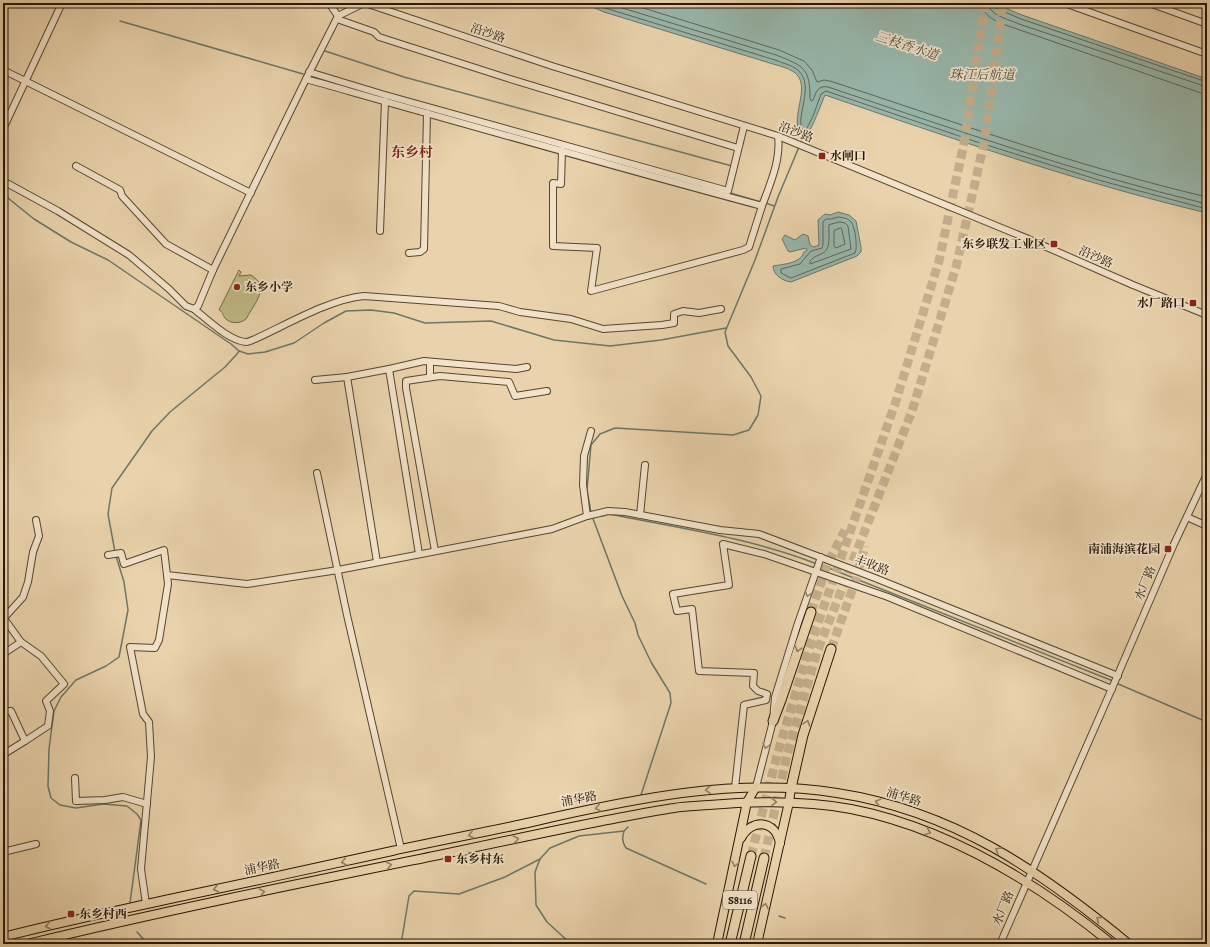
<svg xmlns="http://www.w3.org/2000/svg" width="1210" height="947" viewBox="0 0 1210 947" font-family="Alegreya,'Noto Serif SC',serif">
	<rect width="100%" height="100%" fill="#ead3ac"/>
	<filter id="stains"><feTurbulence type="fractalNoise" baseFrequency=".005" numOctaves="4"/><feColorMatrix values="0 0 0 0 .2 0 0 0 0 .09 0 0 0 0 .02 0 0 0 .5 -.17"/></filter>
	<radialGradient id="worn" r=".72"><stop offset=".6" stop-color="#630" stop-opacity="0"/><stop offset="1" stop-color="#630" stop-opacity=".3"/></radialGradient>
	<path fill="#bfba84" stroke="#726844" d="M239,270l2,2 -2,4 12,-1c20,12 3,29 -5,44 -6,5 -16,5 -21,-1 -3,-4 -2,-6 -6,-8z"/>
	<g fill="#98b7ac" stroke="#6a7769">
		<path d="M583,3h410l29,12 185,64v134c-130,-31 -256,-75 -382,-118 -6,14 -10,27 -18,40l-4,2c-17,-16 11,-51 -9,-65 -6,-4 -14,-6 -21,-8l-169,-52z"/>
		<path d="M838,212l11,3 7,6 5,26v5l-4,4 -66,26c-8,-1 -18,-7 -18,-16 10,-2 27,-2 31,-14l3,-2 -1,-2 -16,4 -2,-1 -6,-12 3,-4 10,5 8,-6 5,2 2,9 4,2 5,-2 -1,-25 7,-6 5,1z"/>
	</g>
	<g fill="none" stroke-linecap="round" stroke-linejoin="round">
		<g stroke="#5f6658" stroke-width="1">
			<path d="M593,3l12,5 170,52c7,3 17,5 23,10 18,17 -4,47 5,61l3,-1 7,-14 8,-22 5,-3 151,51 125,39 105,28"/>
			<path d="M606,3l170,52c28,11 34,13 34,44l1,2 2,-1c3,-8 5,-15 15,-13 126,42 250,86 379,117"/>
			<path d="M627,3l152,47 25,11 8,9 5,12 7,-2 6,1c125,41 249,86 377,116"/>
			<path d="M982,3c1,17 22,21 35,26l184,64h6"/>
			<path d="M988,3c1,13 21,16 31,21l188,63"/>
			<path d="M993,3l3,5 25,11 186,63"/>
			<path d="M839,217c4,1 9,1 12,5 4,4 7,26 4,31l-64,25 -10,-5v-4l19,-5 11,-13 11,-3 1,-4v-22l3,-3h5z"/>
			<path d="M840,222l5,1 3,3 3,23 -41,15v-3c4,-5 8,-5 13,-8 9,-5 5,-20 6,-28z"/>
			<path d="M841,228l1,2 3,14 -9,4 -2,-2v-15z"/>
		</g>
		<g stroke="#6a7769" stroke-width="1.5">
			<path d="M120,21l183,53"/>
			<path d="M322,50l82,27 328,89"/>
			<path d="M312,77l35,9"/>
			<path d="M800,143l3,-7"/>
			<path d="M730,193l31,9"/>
			<path d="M3,194l31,25 37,23 37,18 123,84 8,7"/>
			<path d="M766,203l8,3"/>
			<path d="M591,513l-4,-23 4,-45 9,-11 15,-6 118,7 16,-5 9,-15 3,-19 -10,-19 -23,-31 -3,-14 30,-72 23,-63 21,-50"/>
			<path d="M592,516l30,80 13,27 3,12 13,27 19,31 1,10 -30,92"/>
			<path d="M602,516l7,-2c70,14 142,24 208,50"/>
			<path d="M115,552l-7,-38 4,-26 40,-57 18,-19 55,-45 12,-13 2,-3 9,3 17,-2 29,-9 30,-20 22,-12 25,-1 23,3 31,10 66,-2 63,19 56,6 51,-6 65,-12"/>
			<path d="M116,556l8,26 4,28 -9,47 -13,9 -30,14 -15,17 -7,14 -5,38 -1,37 3,12 9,7 16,3 27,-4 24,2 10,8 4,6 -11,83"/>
			<path d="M821,565l292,116"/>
			<path d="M1116,683l91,39"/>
			<path d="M624,831c-2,7 -2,11 2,17l80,36"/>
			<path d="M779,916l6,2"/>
			<path d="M137,932l11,12"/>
			<path d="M401,944l8,-48 5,-5 45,3 46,-17 35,-18"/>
			<path d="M571,944l-24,-22 -11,-17 -1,-33 5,-13 10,-11 29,-12 45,-5 4,-4"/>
		</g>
		<g stroke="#c3ad8b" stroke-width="9" stroke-dasharray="9 4.5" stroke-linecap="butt">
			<path d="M811,612l16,-47 18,-35"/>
			<path d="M831,649l24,-67 10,-36"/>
			<path d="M751,856l27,-104 31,-103 86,-245 44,-143 26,-123 20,-135"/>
			<path d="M764,858l23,-103 30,-103 95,-241 44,-144 28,-124 19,-140"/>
		</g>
		<g stroke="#57452f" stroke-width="8">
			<g id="minor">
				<path d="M329,3l9,13"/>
				<path d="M365,3l187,63 226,70 248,102 107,47 74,30"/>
				<path d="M1064,3l143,51"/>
				<path d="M1149,3l58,21"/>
				<path d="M337,19l37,13 5,5 128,41 231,70"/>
				<path d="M3,70l248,123"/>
				<path d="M309,72l76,23 343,96 16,-65"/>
				<path d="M306,79c152,43 303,86 456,127 8,-22 19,-46 16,-70"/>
				<path d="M3,129l59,-126"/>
				<path d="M562,150l-1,34 -8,-1v63l44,2 -6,43 152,-41 6,-3 13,-41"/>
				<path d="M76,166l44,24 2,6 44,48 47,26"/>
				<path d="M3,181l55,30 71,44 40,34 17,17 8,3 4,-3 15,-36 93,-191 32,-63 26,-13"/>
				<path d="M380,231l5,-130"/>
				<path d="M409,253l11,-1 4,-3 3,-136"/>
				<path d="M194,309c13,10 35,32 52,33 3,0 6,-2 9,-3 31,-14 75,-40 109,-43l135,10 21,6 51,7 32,10 59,-4 12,-2v-9l9,-3 16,2 22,-4"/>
				<path d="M430,362v15"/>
				<path d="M389,369l35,-8 92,8 11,-2"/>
				<path d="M347,377l30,185"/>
				<path d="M315,380l32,-3 42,-8 30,185"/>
				<path d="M317,473l30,142 54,234"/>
				<path d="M640,515l5,-50"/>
				<path d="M587,516l-4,-31 1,-29 7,-25"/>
				<path d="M1187,517l20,9"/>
				<path d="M435,551l-29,-163v-7l34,-5 69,6 6,14 32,-5"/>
				<path d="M108,555l13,-2 3,11 40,-14 3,25 80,9 91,-14 214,-41 35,-13 21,-5 17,1 95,18 39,4 116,44 243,98"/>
				<path d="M3,617l18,25 20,14 23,28 -18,17 4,10 -2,15 -23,15 -14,-30h-8"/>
				<path d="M4,618l19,-21 5,-15 5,-30 6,-16 -3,-16"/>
				<path d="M3,654l18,-12"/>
				<path d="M3,751l1,3 21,-13"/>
				<path d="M75,778l1,23 29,-1 18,-3 24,7"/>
				<path d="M756,787l17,-66 2,-24 23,-74 23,-66"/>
				<path d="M735,788l9,-83 22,-5 1,-6 -9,-3 -5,-5 1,-13 -55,-2 -7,-62 -15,2 -4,-17 56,-9 -6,-41 41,10 124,43 224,92"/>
				<path d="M3,852l33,-8"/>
				<path d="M146,904l-5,-35 10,-112 -2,-35 -6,-8 -13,-67 25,1 4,-8 9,-56 -1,-9"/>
				<path d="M1000,944l113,-258 61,-142 33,-70"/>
			</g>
		</g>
		<g stroke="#261605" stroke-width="10">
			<g id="major">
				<path d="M741,838c11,-20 34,-18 39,5"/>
				<path d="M3,937c54,-14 108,-25 162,-37 76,-16 151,-32 227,-49 46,-10 93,-19 140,-29 100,-23 203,-45 305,-29 117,18 203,78 292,151"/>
				<path d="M27,944c136,-33 275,-61 412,-89 56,-12 112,-24 168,-35 23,-4 45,-9 67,-12 12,-2 23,-2 35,-3 47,-4 95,-5 142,4 97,19 185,73 261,135"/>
				<path d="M717,944l30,-142 9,-15"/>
				<path d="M757,944l32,-142 2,-14"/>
			</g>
		</g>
		<g stroke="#261605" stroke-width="11">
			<g id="highway">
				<path d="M773,721l8,-21 30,-88"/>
				<path d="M791,788l12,-53 28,-86"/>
				<path d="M730,944l21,-88"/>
				<path d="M744,944l20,-86"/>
			</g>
		</g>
		<use href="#minor" stroke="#f1e2c9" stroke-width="6"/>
		<use href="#major" stroke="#ead3ac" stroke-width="8"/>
		<use href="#highway" stroke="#ead3ac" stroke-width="9"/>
	</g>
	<defs><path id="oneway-chevron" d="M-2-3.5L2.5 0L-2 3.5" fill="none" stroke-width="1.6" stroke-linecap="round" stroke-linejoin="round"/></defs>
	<g stroke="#968671">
		<use href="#oneway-chevron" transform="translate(808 594) rotate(109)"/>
		<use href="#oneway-chevron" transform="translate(766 746) rotate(105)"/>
	</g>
	<g stroke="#927e61">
		<use href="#oneway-chevron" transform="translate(798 649) rotate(108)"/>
		<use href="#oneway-chevron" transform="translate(807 723) rotate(-72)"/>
		<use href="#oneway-chevron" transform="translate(708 790) rotate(176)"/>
		<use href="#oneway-chevron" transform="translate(774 802) rotate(2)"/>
		<use href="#oneway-chevron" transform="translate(878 802) rotate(-165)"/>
		<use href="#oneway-chevron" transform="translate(598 808) rotate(169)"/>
		<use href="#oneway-chevron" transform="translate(928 832) rotate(22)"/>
		<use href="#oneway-chevron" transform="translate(471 835) rotate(168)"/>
		<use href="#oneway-chevron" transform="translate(516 839) rotate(-12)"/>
		<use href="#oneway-chevron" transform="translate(998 850) rotate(-150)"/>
		<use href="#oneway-chevron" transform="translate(344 862) rotate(168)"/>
		<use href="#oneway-chevron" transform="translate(735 864) rotate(103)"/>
		<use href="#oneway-chevron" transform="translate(389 865) rotate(-12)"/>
		<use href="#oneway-chevron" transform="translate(216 889) rotate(168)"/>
		<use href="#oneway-chevron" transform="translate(262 892) rotate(-12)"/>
		<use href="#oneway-chevron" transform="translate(765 906) rotate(-78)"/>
		<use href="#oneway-chevron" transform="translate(1099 919) rotate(-141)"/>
		<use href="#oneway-chevron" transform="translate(48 926) rotate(167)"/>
	</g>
	<g fill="#8f2418" stroke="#f1e2c9" stroke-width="1.5">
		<rect x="818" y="152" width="8" height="8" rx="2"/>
		<rect x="1050" y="240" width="8" height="8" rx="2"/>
		<circle cx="237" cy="287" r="4"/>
		<rect x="1189" y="299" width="8" height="8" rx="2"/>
		<rect x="1164" y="545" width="8" height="8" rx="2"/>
		<rect x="444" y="855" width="8" height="8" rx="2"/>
		<rect x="67" y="910" width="8" height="8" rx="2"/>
	</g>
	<g text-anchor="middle" stroke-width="3.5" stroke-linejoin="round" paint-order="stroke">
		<rect fill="#f1e2c9" stroke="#635340" stroke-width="1" x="723" y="891" width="34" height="18" rx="3"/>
		<g font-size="11" font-weight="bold" fill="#261605">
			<text x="740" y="904">S8116</text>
		</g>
		<g font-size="12" fill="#261605" stroke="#f1e2c9">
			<text transform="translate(488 33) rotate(19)" y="4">沿沙路</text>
			<text transform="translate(796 132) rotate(21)" y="4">沿沙路</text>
			<text transform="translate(1096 257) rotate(24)" y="4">沿沙路</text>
			<text transform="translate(872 565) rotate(21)" y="4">丰收路</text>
			<text transform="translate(1145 583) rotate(-67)" y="4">水厂路</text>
			<text transform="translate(904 797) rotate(17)" y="4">浦华路</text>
			<text transform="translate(579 799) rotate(-11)" y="4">浦华路</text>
			<text transform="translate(262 867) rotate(-12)" y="4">浦华路</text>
			<text transform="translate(1003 908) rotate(-67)" y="4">水厂路</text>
		</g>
		<g font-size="12" font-weight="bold" fill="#261605" stroke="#f1e2c9" text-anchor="start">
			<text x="830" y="160">水闸口</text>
			<text x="1046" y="248" text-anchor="end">东乡联发工业区</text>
			<text x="245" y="291">东乡小学</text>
			<text x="1185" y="307" text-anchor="end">水厂路口</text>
			<text x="1160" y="553" text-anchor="end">南浦海滨花园</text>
			<text x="456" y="863">东乡村东</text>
			<text x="79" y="918">东乡村西</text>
		</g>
		<g font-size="13" font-style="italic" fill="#4e4e3f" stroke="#f1e2c9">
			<text transform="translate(907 45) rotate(18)" y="5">三枝香水道</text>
			<text x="982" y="79">珠江后航道</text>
		</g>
		<g font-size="14" font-weight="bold" fill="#7a1f14" stroke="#f1e2c9">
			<text x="412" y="157">东乡村</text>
		</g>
	</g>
	<rect width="1210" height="947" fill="none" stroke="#ead3ac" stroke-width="16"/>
	<rect x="4" y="4" width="1202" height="939" fill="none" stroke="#261605" stroke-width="2"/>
	<rect x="8" y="8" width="1194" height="931" fill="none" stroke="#261605"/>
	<rect width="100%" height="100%" filter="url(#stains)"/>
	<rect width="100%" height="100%" fill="url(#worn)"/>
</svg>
